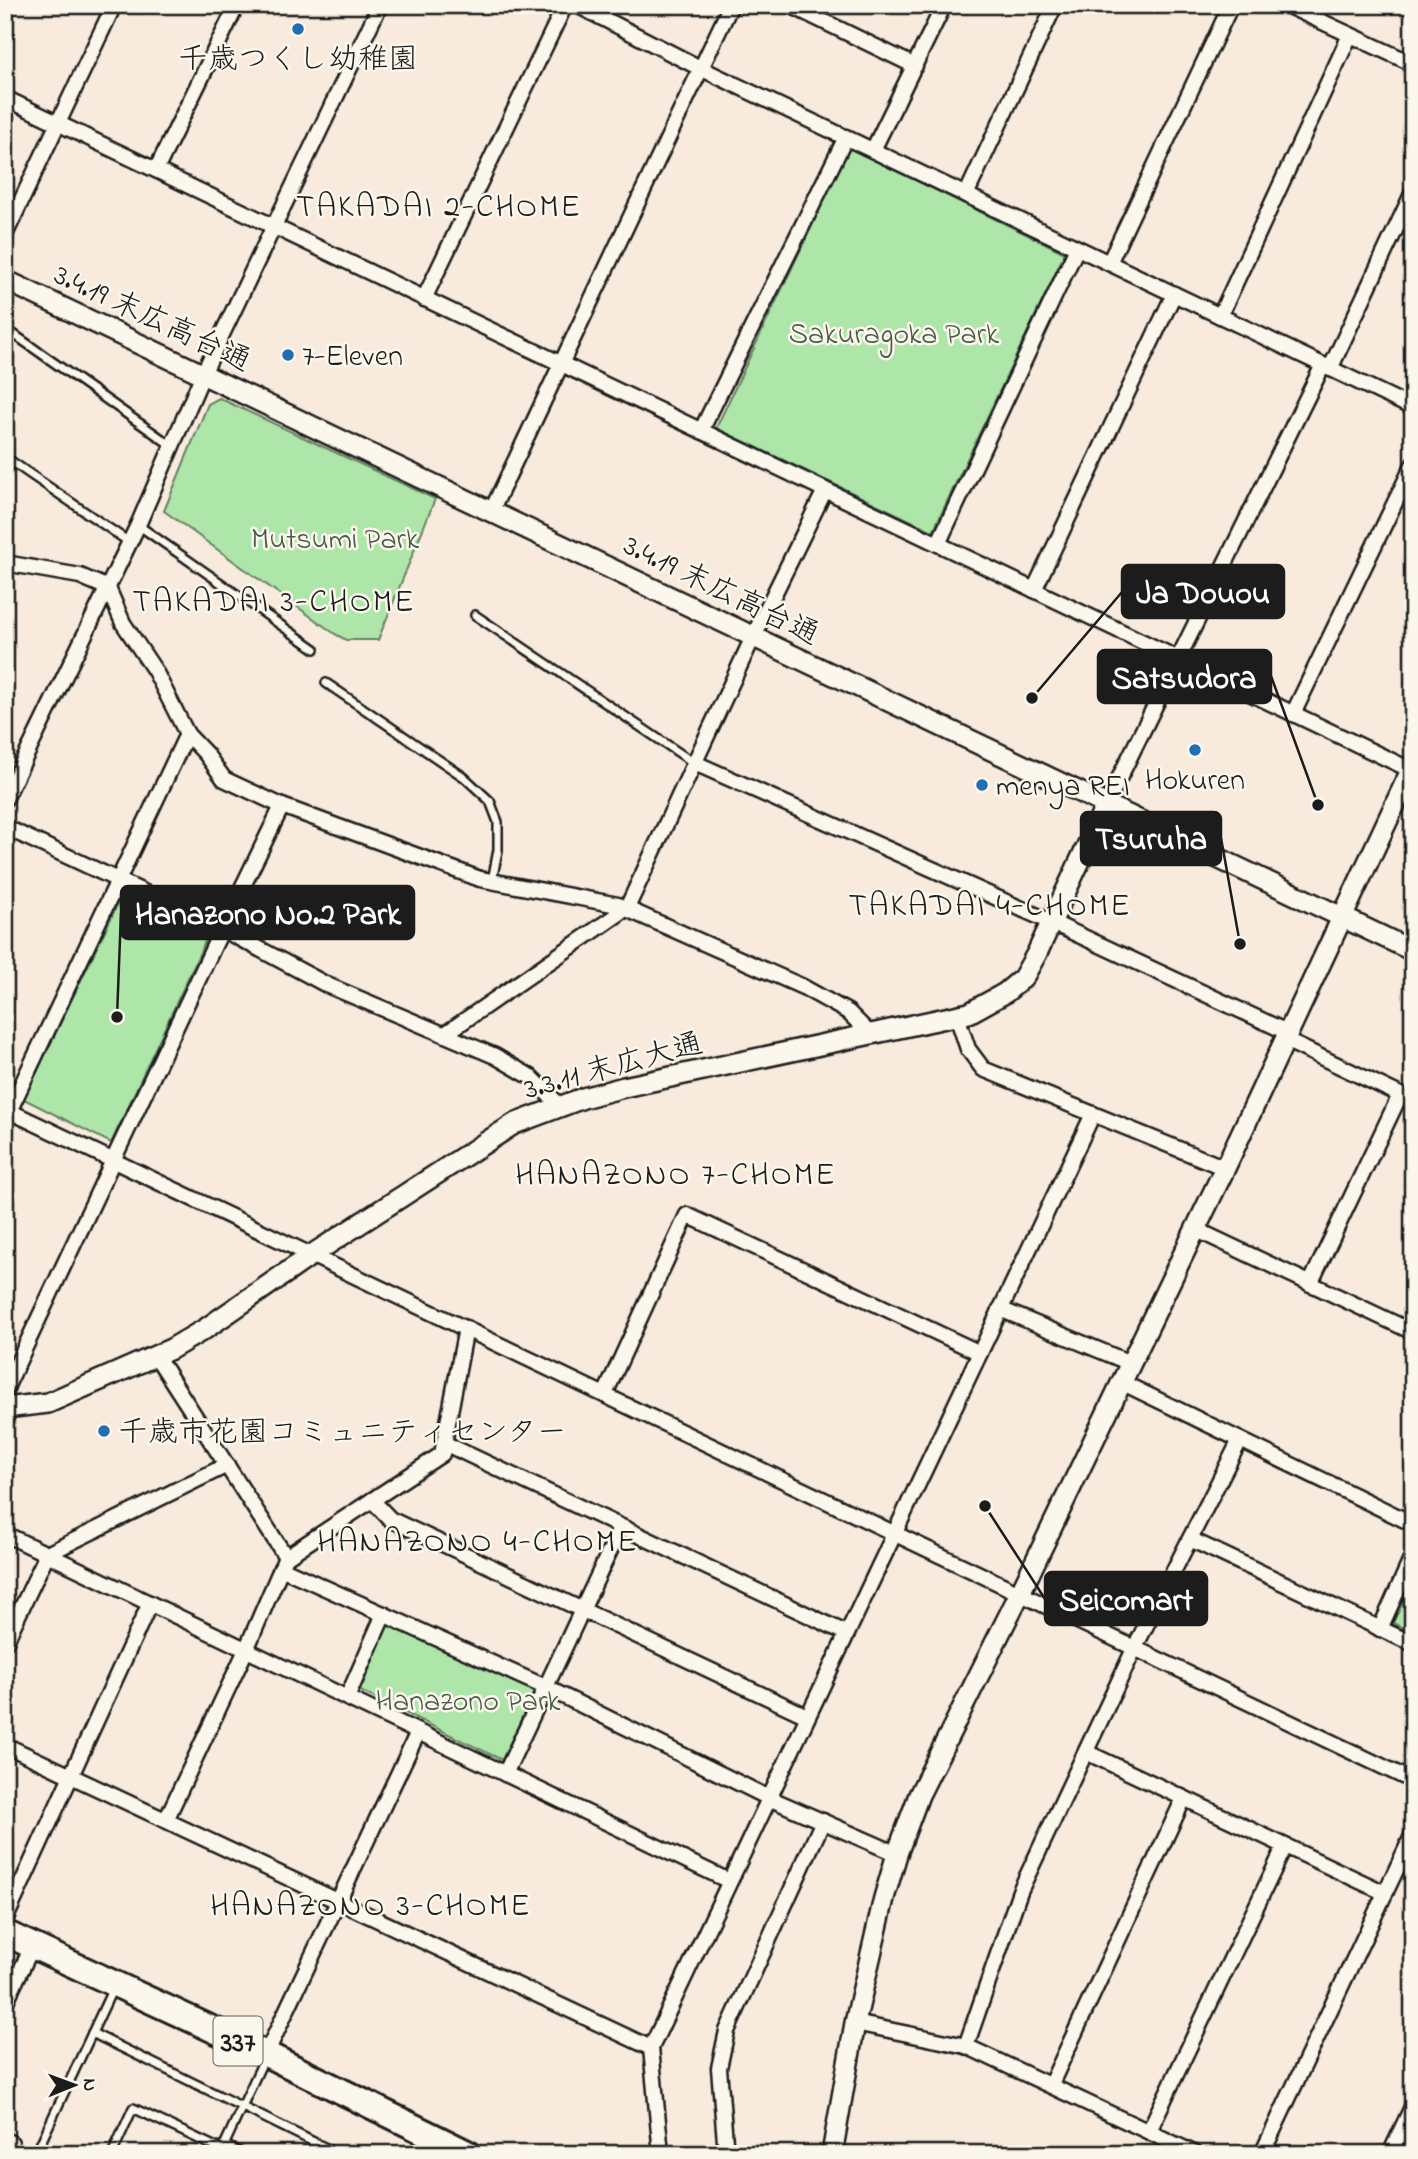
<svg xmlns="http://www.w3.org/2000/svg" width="1418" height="2159" viewBox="0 0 1418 2159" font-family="'Indie Flower','Klee One',sans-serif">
	<rect width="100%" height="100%" fill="#f8eadc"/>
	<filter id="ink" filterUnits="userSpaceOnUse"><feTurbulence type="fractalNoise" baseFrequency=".0143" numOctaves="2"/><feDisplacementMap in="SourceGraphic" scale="14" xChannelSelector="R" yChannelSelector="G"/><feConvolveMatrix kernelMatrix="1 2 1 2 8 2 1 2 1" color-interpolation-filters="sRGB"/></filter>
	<g filter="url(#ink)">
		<g fill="#aee6aa" stroke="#658163" stroke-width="2">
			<path d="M849,148l216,105 -132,278 -217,-103z"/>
			<path d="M219,398l216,101 -57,141h-32l-11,-6 -171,-123 44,-107z"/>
			<path d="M122,895l86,40 -97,208 -87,-44z"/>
			<path d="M1413,1581v52l-20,-10z"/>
			<path d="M389,1622l147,66 -34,72 -142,-69z"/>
		</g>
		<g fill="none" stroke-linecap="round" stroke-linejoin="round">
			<g stroke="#1c1c1c" stroke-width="12">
				<g id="service">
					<path d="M5,328l167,118"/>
					<path d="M5,457l124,85"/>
					<path d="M138,525l177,124"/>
					<path d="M475,615l219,148"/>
					<path d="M326,683l138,94 26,24 8,21v28l-6,31"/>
					<path d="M92,2033l246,121"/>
					<path d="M224,2145l20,9"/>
					<path d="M49,2154l-11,-5 75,-161"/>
					<path d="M112,2154l21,-46 89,42 42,-91"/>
				</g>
			</g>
			<g stroke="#1c1c1c" stroke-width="19">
				<g id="minor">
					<path d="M577,5l123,63 713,340"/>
					<path d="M790,5l125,61"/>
					<path d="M1286,5l127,59"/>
					<path d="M5,98l1408,673"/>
					<path d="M873,150l71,-145"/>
					<path d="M156,170l81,-165"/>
					<path d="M966,195l89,-190"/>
					<path d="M5,235l109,-230"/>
					<path d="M1109,263l122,-258"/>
					<path d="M424,299l141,-294"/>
					<path d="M1220,316l130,-281"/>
					<path d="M1330,369l83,-177"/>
					<path d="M701,431l145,-294"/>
					<path d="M491,512l240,-507"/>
					<path d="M938,544l139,-296"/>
					<path d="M5,563l75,13 28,12 15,35 32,48 32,63 19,20 18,25 58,27 198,73 138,26 185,82 45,25 23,23"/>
					<path d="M1034,590l140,-296"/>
					<path d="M1293,714l120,-249"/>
					<path d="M695,763l356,159 238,111"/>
					<path d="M5,799l133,-274 65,-151 177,-369"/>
					<path d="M1106,805l217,-440"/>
					<path d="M5,827l217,102 105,56 168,71 36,21 29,29"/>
					<path d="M957,1016l11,33 15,20 242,99"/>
					<path d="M445,1034l182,-126 126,-271 72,-147"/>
					<path d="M1285,1040l128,61"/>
					<path d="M5,1109l1408,672"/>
					<path d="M6,1118l181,-384"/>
					<path d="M1195,1229l218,103"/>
					<path d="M1310,1284l90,-189"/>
					<path d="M1000,1309l130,54"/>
					<path d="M156,1356l130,201 -40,93 -80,170"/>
					<path d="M1121,1382l292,142"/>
					<path d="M5,1390l217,-461 60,-123"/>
					<path d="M605,1394l82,-179 293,138"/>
					<path d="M444,1443l402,190"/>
					<path d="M372,1500l18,19 417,197"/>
					<path d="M5,1534l724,347"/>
					<path d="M1190,1539l223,105"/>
					<path d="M286,1557l156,-103 24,-126"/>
					<path d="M281,1568l264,119 224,111 128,56"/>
					<path d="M1380,1629l33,-74"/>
					<path d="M5,1643l42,-89 180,-89"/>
					<path d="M347,1698l37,-84"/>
					<path d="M5,1745l646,303"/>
					<path d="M1086,1752l299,141"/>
					<path d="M505,1774l116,-247"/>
					<path d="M5,1920l145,-317"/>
					<path d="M5,2003l27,-56"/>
					<path d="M855,2023l111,23 230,108"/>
					<path d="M966,2046l54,-155 115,-244 105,-207"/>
					<path d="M266,2054l152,-322"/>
					<path d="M1051,2084l133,-286"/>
					<path d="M1149,2131l136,-285"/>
					<path d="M5,2140l6,3 -5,11"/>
					<path d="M661,2154l-10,-106 442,-934"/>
					<path d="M726,2154l-7,-86 8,-37 96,-210"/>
					<path d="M1262,2154l151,-320"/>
					<path d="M1390,2154l23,-49"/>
				</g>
			</g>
			<g stroke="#1c1c1c" stroke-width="24">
				<g id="tertiary">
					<path d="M5,280l1408,671"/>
					<path d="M5,1408l43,-5 123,-54 34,-20 111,-77 198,-128 69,-26 41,-11 345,-74 36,-20 18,-15 14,-25 69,-148"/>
					<path d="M832,2154l23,-131 29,-125 13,-44 22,-59 102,-204 204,-423 188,-402"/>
				</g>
			</g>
			<g stroke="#1c1c1c" stroke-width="30">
				<path id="trunk" d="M5,1933l261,121 203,100"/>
			</g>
			<use href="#service" stroke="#fbf7ec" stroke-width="7"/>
			<use href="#minor" stroke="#fbf7ec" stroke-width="14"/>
			<use href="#tertiary" stroke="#fbf7ec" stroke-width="19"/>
			<use href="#trunk" stroke="#fbf7ec" stroke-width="24"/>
		</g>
	</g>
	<g fill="#1f6fb2" stroke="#fbf7ec" stroke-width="2.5">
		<circle cx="298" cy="29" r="7"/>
		<circle cx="288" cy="355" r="7"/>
		<circle cx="1195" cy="750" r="7"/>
		<circle cx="982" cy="785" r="7"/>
		<circle cx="104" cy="1431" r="7"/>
	</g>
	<g text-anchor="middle" stroke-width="5" stroke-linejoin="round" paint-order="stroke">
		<rect fill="#fbf7ec" stroke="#5f5e5a" stroke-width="2" x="213.5" y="2016.5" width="49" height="49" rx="5"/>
		<g font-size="28" font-weight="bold" fill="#1c1c1c">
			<text x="238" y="2051">337</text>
		</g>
		<g font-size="30" fill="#1c1c1c" stroke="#fbf7ec" text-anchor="start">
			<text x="298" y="68" text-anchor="middle">千歳つくし幼稚園</text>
			<text x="302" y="365">7-Eleven</text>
			<text x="1195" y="789" text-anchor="middle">Hokuren</text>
			<text x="996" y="795">menya REI</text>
			<text x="118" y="1441">千歳市花園コミュニティセンター</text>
		</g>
		<g font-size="30" fill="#1c1c1c" stroke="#fbf7ec">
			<text transform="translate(153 317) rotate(25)" y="10">3.4.19 末広高台通</text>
			<text transform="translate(722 589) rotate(26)" y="10">3.4.19 末広高台通</text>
			<text transform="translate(613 1065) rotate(-15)" y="10">3.3.11 末広大通</text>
		</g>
		<g font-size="30" fill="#485947" stroke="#fbf7ec">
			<text x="894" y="343">Sakuragoka Park</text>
			<text x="335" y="548">Mutsumi Park</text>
			<text x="468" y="1710">Hanazono Park</text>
		</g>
		<g font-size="32" letter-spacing="2" fill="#1c1c1c" stroke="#fbf7ec">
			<text x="439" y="216">TAKADAI 2-CHOME</text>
			<text x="274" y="611">TAKADAI 3-CHOME</text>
			<text x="990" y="915">TAKADAI 4-CHOME</text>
			<text x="676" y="1184">HANAZONO 7-CHOME</text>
			<text x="478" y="1551">HANAZONO 4-CHOME</text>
			<text x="371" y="1915">HANAZONO 3-CHOME</text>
		</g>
	</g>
	<path fill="none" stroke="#1c1c1c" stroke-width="2.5" d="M1032 698L1122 592M1318 805L1271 676M1240 944L1221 838M117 1017L121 913M985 1506L1045 1599"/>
	<g fill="#1c1c1c" stroke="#fbf7ec" stroke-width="2.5">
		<circle cx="1032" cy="698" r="7"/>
		<circle cx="1318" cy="805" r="7"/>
		<circle cx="1240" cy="944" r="7"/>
		<circle cx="117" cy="1017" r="7"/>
		<circle cx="985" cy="1506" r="7"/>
	</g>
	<g fill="#1c1c1c" stroke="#1c1c1c" stroke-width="2.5">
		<rect x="1122" y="565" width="162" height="53" rx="7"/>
		<rect x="1098" y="650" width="173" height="53" rx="7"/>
		<rect x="1081" y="812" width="140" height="53" rx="7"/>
		<rect x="121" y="886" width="293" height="53" rx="7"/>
		<rect x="1045" y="1572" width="162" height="53" rx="7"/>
	</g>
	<g font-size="32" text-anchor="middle" font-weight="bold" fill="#fff">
		<text x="1203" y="603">Ja Douou</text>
		<text x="1184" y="688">Satsudora</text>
		<text x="1151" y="849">Tsuruha</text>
		<text x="268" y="924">Hanazono No.2 Park</text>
		<text x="1126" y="1610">Seicomart</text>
	</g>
	<rect width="1418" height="2159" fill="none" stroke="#fbf7ec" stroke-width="28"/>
	<rect x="14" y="14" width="1390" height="2131" fill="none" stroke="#1c1c1c" stroke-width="2.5" filter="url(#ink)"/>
	<g transform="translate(74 2085) rotate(89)" stroke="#fbf7ec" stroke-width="5" paint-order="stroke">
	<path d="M0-5L12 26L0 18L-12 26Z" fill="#1c1c1c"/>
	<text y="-10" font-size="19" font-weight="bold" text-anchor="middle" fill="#1c1c1c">N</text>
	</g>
</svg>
